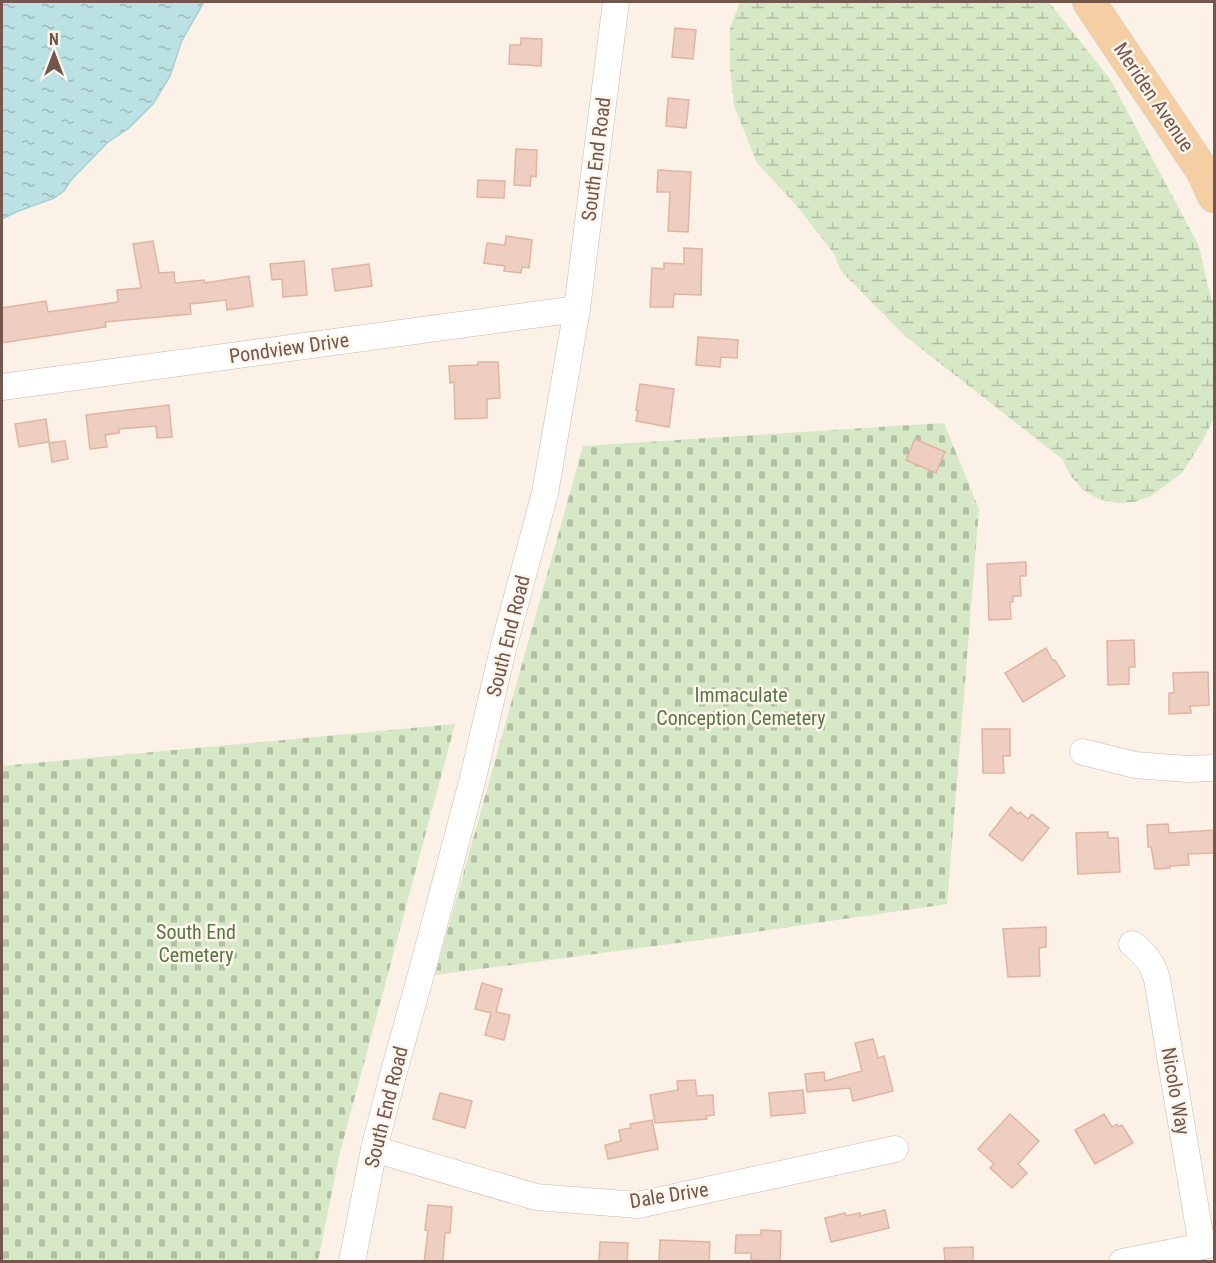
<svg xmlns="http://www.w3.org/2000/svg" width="1216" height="1263" viewBox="0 0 1216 1263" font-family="'Roboto Condensed',sans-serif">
	<defs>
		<pattern id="wetland-marsh" width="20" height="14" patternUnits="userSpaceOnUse" patternTransform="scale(1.5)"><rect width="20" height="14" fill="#d6e8c6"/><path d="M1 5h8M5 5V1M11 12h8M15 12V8" fill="none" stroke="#b2bfa3"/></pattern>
		<pattern id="cemetery-stones" width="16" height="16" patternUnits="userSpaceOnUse" patternTransform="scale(1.5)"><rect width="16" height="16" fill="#d6e8c6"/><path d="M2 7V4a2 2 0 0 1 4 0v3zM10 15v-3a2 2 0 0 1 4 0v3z" fill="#b2bfa3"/></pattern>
		<pattern id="water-ripples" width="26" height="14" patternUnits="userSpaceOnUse" patternTransform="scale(1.5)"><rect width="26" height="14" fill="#bce1e3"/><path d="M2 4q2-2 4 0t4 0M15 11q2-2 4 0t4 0" fill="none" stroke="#9db9ba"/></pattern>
	</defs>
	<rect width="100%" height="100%" fill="#fbf1e6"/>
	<path fill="url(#wetland-marsh)" d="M740,2h309l61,77 89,167 9,41 6,18v113l-12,24 -20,31 -31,23 -17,6 -17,1 -19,-4 -16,-10 -12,-14 -8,-16 -157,-123 -64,-65 -7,-17 -37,-48 -40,-43 -23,-57 -4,-39v-39z"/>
	<g fill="url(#cemetery-stones)">
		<path d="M944,423l35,86 -32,395 -254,37 -258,34 148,-529z"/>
		<path d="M455,724l-116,432 -21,105h-316v-495z"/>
	</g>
	<path fill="url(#water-ripples)" stroke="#a3d1d4" stroke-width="1.5" d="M2,2h202l-22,38 -12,36 -17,28 -24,24 -22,15 -36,37 -7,11 -10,7 -38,14 -14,7z"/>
	<g fill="#eecec0" stroke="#e0b4a1" stroke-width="1.5">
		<path d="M675,28l21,2 -3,29 -21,-2z"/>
		<path d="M521,38l21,1 -1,27 -32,-2 1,-19h11z"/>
		<path d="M668,98l21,2 -3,28 -20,-2z"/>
		<path d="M516,149l21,1 -1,27 -5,-1 -1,10 -16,-1z"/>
		<path d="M658,170l33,2 -3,60 -20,-1 2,-39h-13z"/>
		<path d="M478,180l27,1 -1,17 -27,-1z"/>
		<path d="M506,236l26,4 -3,28 -7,-1 -1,6 -17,-2 1,-5 -21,-3 3,-20 18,2z"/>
		<path d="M153,241l6,32 15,-1 1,11 29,-3 1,3 44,-7 4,30 -26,4 -1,-10 -36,4 1,10 -86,8 1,5 -104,16v-35l44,-7 2,11 70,-10 -1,-12 24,-2 -8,-44z"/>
		<path d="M684,248l18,1 -1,46 -27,-1 -1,13h-23l2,-39 12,1v-6l20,1z"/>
		<path d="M304,261l3,34 -24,2 -1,-18 -10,1 -2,-16z"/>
		<path d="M369,264l3,22 -37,5 -3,-22z"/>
		<path d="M698,337l40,3 -1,18 -16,-1 -1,10 -24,-2z"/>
		<path d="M478,362h20l2,36 -13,1v19l-32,1 -1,-37 -4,1 -1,-17 29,-1z"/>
		<path d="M640,384l34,5 -5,38 -33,-6 2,-10 -2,-1z"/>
		<path d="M169,405l3,32 -15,1 -1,-12 -37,3v4l-14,2 2,12 -17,2 -4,-34z"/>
		<path d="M46,419l3,23 -30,5 -4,-23z"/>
		<path d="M915,439l30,13 -9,21 -30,-13z"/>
		<path d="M65,441l3,18 -16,3 -3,-19z"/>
		<path d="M1026,562v14h-6l1,20h-8v6h-3l1,17 -22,1 -2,-56z"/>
		<path d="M1134,640l1,27h-6v17l-21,1 -1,-44z"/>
		<path d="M1046,648l7,13 2,-1 10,16 -42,26 -18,-29z"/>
		<path d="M1208,672l1,33 -19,1 1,7 -22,1v-21h5l-1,-20z"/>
		<path d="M982,729h28v27h-7l1,17h-21z"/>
		<path d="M1011,807l7,7 2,-2 8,7 4,-5 17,14 -27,33 -33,-26z"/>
		<path d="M1168,824l1,9 46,-3v23l-27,1 1,11 -19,1v2l-15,1 -4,-22h-3l-1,-22z"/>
		<path d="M1108,832v6h10l2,34 -42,2 -2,-41z"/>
		<path d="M1046,927v20l-7,1 1,28 -32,1 -5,-48z"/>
		<path d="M482,983l20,6 -6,23 14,3 -6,25 -19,-5 6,-22 -16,-4z"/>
		<path d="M873,1039l5,19 6,-2 9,35 -40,10 -3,-13 -43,4 -2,-18 19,-2 1,9 37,-10 -7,-28z"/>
		<path d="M695,1080l2,16 16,-1 1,20 -8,1 1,3 -52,4 -5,-28 28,-5 -1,-9z"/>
		<path d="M803,1090l2,23 -34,3 -2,-23z"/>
		<path d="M440,1093l32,8 -7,27 -32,-9z"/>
		<path d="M1010,1114l29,27 -21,23 9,9 -15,15 -22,-20 4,-4 -16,-15z"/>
		<path d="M1104,1114l8,13 5,-3 1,3 4,-2 11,18 -38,21 -20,-34z"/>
		<path d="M652,1120l6,29 -50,10 -3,-14 16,-4 -2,-11 12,-2 -1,-4z"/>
		<path d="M428,1205l24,2 -2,26h-5l-2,29h-19l4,-31 -3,-1z"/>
		<path d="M885,1210l4,18 -58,14 -6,-24 20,-5 1,3 14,-3v3z"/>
		<path d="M761,1230l20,1 -1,30 -29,-1v-7h-16l1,-18h25z"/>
		<path d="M660,1240l50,2 -1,20h-50z"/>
		<path d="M600,1242l28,1 -1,19h-28z"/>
		<path d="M973,1247v15h-28l-1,-14z"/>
	</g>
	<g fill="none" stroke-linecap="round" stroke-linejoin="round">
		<g stroke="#ccb8ad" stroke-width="27">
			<g id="minor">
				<path d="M2,387l575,-78"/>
				<path d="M1083,752l52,13 53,4 26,-1"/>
				<path d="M1132,944c13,9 21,20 25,35l45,267"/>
				<path d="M374,1149l162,48 102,8 257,-56"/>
				<path d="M352,1262l22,-113 19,-74 30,-108 50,-189 30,-129 42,-156 32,-184 39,-307"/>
				<path d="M1122,1262l92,-18"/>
			</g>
		</g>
		<g stroke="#d8d0cd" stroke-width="34">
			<path id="major" d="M1089,2l113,168 12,26"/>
		</g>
		<use href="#minor" stroke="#fff" stroke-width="26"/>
		<use href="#major" stroke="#f5cfa3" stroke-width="33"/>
	</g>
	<g text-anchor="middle" stroke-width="5" stroke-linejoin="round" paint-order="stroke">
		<g font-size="20" fill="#73574d" stroke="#fef5ec">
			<text transform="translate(1154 97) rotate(56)" y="7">Meriden Avenue</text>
			<text transform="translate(596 159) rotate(-83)" y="7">South End Road</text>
			<text transform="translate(289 348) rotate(-8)" y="7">Pondview Drive</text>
			<text transform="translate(508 636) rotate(-76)" y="7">South End Road</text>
			<text transform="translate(1176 1091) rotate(80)" y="7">Nicolo Way</text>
			<text transform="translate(386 1107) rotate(-76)" y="7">South End Road</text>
			<text transform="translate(669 1195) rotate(-9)" y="7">Dale Drive</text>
		</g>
		<g font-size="20" fill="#597845" stroke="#fef5ec">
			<text x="741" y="702">Immaculate<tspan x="741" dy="23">Conception Cemetery</tspan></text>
			<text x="196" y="939">South End<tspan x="196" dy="23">Cemetery</tspan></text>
		</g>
	</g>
	<rect width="1216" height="1263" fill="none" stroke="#73574d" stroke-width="6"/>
	<g transform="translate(54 54)" stroke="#fef5ec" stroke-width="4.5" paint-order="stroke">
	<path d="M0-4.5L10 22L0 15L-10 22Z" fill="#73574d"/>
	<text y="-9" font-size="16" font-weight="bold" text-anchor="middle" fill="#73574d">N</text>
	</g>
</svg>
